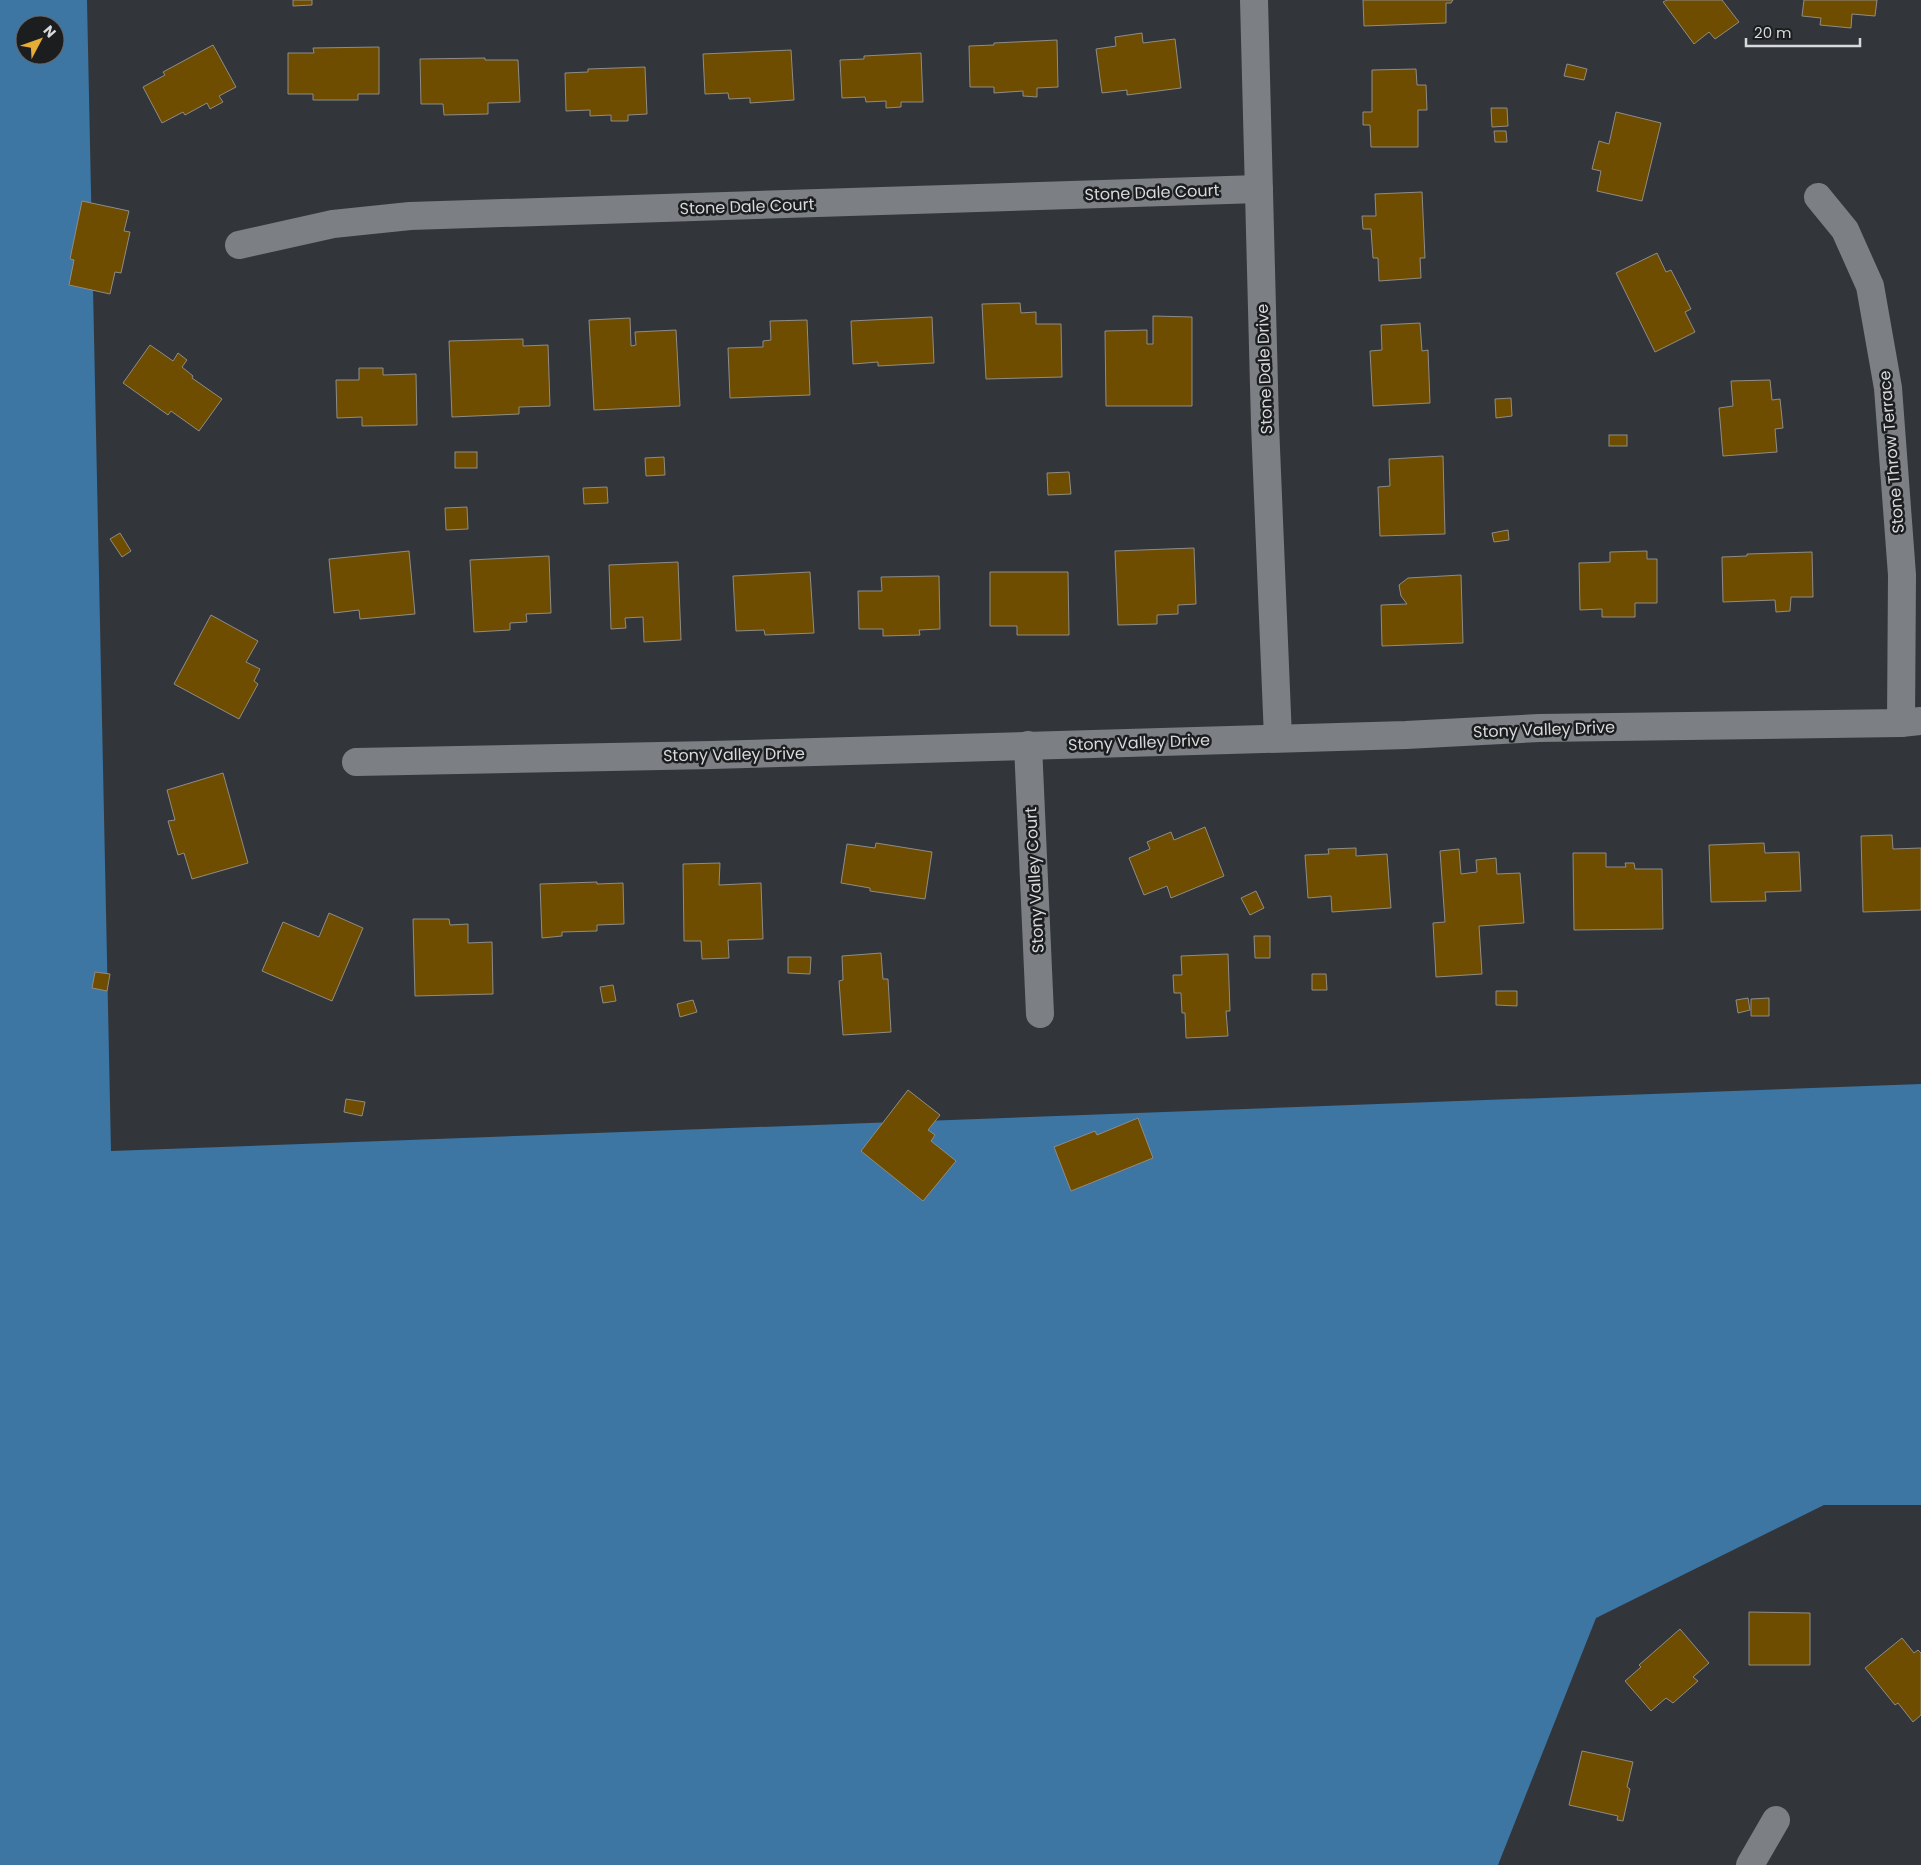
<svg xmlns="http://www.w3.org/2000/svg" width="1921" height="1865" viewBox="0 0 1921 1865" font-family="Poppins,sans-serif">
	<rect width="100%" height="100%" fill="#32363a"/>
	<path fill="#3d75a3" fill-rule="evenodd" d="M0,0h87l24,1151 1810,-67v421h-97l-228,113 -98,247h-1498zM25,25h30v30h-30z"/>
	<g fill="#6f4d00" stroke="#8f8c86">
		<path d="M293,0h19v5l-19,1z"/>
		<path d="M1363,0h90l-2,3h-5v20l-82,3z"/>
		<path d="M1667,0h55l17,22 -24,17 -6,-7 -15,12 -31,-42z"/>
		<path d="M1804,0h73l-2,16 -23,-2 -1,14 -31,-3 1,-7 -19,-2z"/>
		<path d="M1142,33l1,10 32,-4 6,49 -54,7v-5l-25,3 -6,-44 20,-3 -1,-9z"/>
		<path d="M1057,40l1,47 -21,1v9l-14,-1v-5l-29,2v-6h-24l-1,-41 25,-1v-2z"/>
		<path d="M213,45l23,42 -17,9 4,6 -13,7 -3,-6 -22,12 -2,-3 -21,11 -19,-36 22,-12 -2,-3z"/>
		<path d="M379,47v47h-21v6h-45v-6h-25v-41h26l-1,-5z"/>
		<path d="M791,50l3,50 -44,3v-5l-21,1 -1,-6 -23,1 -2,-40z"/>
		<path d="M921,53l2,49h-22v5l-15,1v-7l-20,1 -1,-5 -23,1 -2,-38 24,-1v-3z"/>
		<path d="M485,58v2h33l2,42 -32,1v11l-44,1 -1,-11h-22l-1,-45z"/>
		<path d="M1567,64l20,5 -3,11 -20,-4z"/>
		<path d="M645,67l2,47 -19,1v6h-17v-6l-21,1v-6l-24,1 -1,-38 23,-1v-3z"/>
		<path d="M1416,69l1,16h9l1,25h-9v37h-47l-1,-22h-7v-13h9v-42z"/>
		<path d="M1491,108h16l1,18 -16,1z"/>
		<path d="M1616,112l45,11 -19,78 -45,-10 4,-20 -9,-2 7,-28 10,3z"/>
		<path d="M1494,131h12l1,11h-12z"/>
		<path d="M1422,192l3,66h-5l1,20 -42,3 -1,-23h-5l-2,-29h-8l-1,-13h14l-1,-22z"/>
		<path d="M82,201l47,10 -5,20 6,1 -9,41 -6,-1 -5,22 -41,-9 5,-25 -4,-1z"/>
		<path d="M1657,253l9,19 5,-2 20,39 -6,3 10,20 -40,20 -39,-79z"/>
		<path d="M1020,303l1,10 15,-1v12h25l1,53 -76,2 -4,-75z"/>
		<path d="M1153,316l39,1v89h-86l-1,-75 42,-1v14h6z"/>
		<path d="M932,317l2,46 -56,3v-4l-25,2 -2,-43z"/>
		<path d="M630,318l1,28 5,-1 -1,-13 41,-2 4,76 -86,4 -5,-90z"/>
		<path d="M807,320l3,75 -80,3 -2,-50 35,-1v-6l8,-1 -1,-19z"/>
		<path d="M1420,323l2,28 6,-1 2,53 -57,3 -3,-55 12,-1 -1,-25z"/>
		<path d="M523,339v7l25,-1 2,61 -31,1v7l-67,3 -3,-76z"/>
		<path d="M150,345l23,16 5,-8 9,7 -5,7 11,9 -1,2 30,21 -23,32 -28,-20 -3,4 -45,-32z"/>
		<path d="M359,368h24v7l33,-1 1,51 -55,1v-9l-25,1 -1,-38h23z"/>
		<path d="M1770,380l2,20 8,-1 3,29 -8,1 2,23 -54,4 -4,-48 14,-2 -2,-25z"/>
		<path d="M1511,398l1,18 -16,2 -1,-19z"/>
		<rect x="1609" y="435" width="18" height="11"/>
		<rect x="455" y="452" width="22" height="16"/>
		<path d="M1443,456l2,78 -65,2 -2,-49 12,-1 -1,-27z"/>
		<path d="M664,457l1,18 -19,1 -1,-18z"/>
		<path d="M1069,472l2,22 -23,1 -1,-22z"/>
		<path d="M607,487l1,16 -24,1 -1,-16z"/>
		<path d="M467,507l1,22 -22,1 -1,-22z"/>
		<path d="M1508,530l1,10 -15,2 -2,-9z"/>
		<path d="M120,533l11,18 -9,6 -12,-18z"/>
		<path d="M1194,548l2,56 -18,1v9l-21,1v9l-39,1 -3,-74z"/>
		<path d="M409,551l6,63 -55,5 -1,-9 -25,3 -5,-54z"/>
		<path d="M1647,551v8h10v44h-22v14h-33v-8l-22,1 -1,-47 31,-1v-10z"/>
		<path d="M1812,552l1,45h-22l-1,14 -14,1 -1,-12 -52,2 -1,-45 25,-1v-2z"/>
		<path d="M549,556l2,57 -25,1 1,8 -17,1v7l-36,2 -4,-72z"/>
		<path d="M678,562l3,78 -37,2 -1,-25 -18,1 1,10 -15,1 -2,-64z"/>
		<path d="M810,572l4,61 -49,2 -1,-5 -28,1 -3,-55z"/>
		<path d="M990,572h78l1,63h-52v-9h-27z"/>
		<path d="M1461,575l2,68 -81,3 -1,-41 26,-1 -6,-8 -2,-11 9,-7z"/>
		<path d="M939,576l1,53 -21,1 1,5 -37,1v-7h-24l-1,-38h24l-1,-14z"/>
		<path d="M211,615l47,26 -12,21 14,7 -6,12 4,3 -19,35 -65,-35z"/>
		<path d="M223,773l25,90 -56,16 -8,-26 -6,2 -10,-34 7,-1 -8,-30z"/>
		<path d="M1205,827l19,49 -53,22 -4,-12 -23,9 -15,-37 21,-9 -3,-7 24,-10 3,8z"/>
		<path d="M1892,835l1,14 28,-1v62l-58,2 -2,-76z"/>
		<path d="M876,843l56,9 -7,47 -55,-8v-3l-29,-5 6,-39 28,4z"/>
		<path d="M1764,843l1,10 34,-1 2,39 -36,1 1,9 -55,1 -2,-57z"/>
		<path d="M1356,848v8l31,-2 4,54 -59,4 -1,-16 -23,2 -3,-43 24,-1 -1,-5z"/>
		<path d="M1459,849l2,25 16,-2 -1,-12 20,-2 1,16 23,-1 4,50 -45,3 3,48 -46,3 -3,-54 12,-1 -5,-71z"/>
		<path d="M1573,853h33v14h20l-1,-4h9l1,6h27l1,60 -89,1z"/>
		<path d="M720,863l-1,22 42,-2 2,56 -35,1 1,18 -27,1 -1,-18h-17l-1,-77z"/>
		<path d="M597,882v2l26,-1 1,41 -27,1v6l-35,1v4l-20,2 -2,-54z"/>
		<path d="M1256,891l8,17 -14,7 -9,-17z"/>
		<path d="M329,913l34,15 -31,73 -70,-30 21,-49 36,15z"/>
		<path d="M413,919h36l1,6 18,-1v19l24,-1 1,52 -78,2z"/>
		<path d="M1254,936h16v22h-15z"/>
		<path d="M881,953l2,26h5l3,53 -48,3 -4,-54 4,-1 -1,-24z"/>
		<path d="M1228,954l2,57h-4l2,25 -42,2 -1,-25h-3l-1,-20h-7l-1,-18h9l-1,-19z"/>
		<path d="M788,957h23l-1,17 -22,-1z"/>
		<path d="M95,972l15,2 -3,17 -15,-3z"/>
		<path d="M1312,974h14l1,16h-15z"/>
		<path d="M613,985l3,16 -13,2 -3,-16z"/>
		<path d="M1496,991h21v15l-21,-1z"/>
		<path d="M1748,998l2,12 -12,3 -2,-13z"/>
		<path d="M1769,998v18h-18v-17z"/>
		<path d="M693,1000l4,12 -17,5 -3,-13z"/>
		<path d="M908,1090l32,25 -12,15 7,5 -4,6 25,20 -33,40 -62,-50z"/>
		<path d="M346,1099l19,3 -3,14 -18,-4z"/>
		<path d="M1138,1118l15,40 -82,33 -17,-44 41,-16 2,4z"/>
		<path d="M1749,1612l61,1v52h-61z"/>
		<path d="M1680,1629l29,34 -16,14 5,4 -25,22 -7,-5 -15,13 -26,-30 16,-14 -2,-2z"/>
		<path d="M1902,1638l12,15 4,-3 3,3v62l-8,7 -15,-19 -3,2 -30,-37z"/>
		<path d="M1582,1751l51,11 -6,25 3,2 -7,32 -6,-1 1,-4 -49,-11z"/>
	</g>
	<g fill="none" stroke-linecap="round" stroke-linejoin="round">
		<g stroke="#7c8085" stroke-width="28">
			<path d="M1254,0l11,424 13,314"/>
			<path d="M1818,197l27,33 25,56 18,102 14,187 -1,148"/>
			<path d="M239,245l94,-21 77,-8 849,-27"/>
			<path d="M1028,745l12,269"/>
			<path d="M356,762l356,-7 694,-20 133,-7 362,-5 20,-2"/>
			<path d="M1750,1865l26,-45"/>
		</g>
	</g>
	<g text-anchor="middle" stroke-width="5" stroke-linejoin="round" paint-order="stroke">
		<g font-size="16" fill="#d7dadc" stroke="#1c1d1f">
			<text transform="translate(1152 192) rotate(-2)" y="6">Stone Dale Court</text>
			<text transform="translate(747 206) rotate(-2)" y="6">Stone Dale Court</text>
			<text transform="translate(1264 369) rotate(-92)" y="6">Stone Dale Drive</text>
			<text transform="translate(1891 452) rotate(-95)" y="6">Stone Throw Terrace</text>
			<text transform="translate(1544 729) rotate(-2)" y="6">Stony Valley Drive</text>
			<text transform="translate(1139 742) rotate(-2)" y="6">Stony Valley Drive</text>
			<text transform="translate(734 754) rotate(-1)" y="6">Stony Valley Drive</text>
			<text transform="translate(1034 880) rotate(-93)" y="6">Stony Valley Court</text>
		</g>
	</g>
	<g transform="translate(40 40) rotate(49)"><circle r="24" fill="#1c1d1f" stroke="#67696b"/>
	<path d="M0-4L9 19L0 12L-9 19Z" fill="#e7ac37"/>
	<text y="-8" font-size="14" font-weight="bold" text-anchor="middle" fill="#d7dadc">N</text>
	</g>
	<path d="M1746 38v8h114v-8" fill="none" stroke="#d7dadc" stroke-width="2.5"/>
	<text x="1754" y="38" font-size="15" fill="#d7dadc" stroke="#1c1d1f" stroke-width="4" paint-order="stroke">20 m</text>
</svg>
